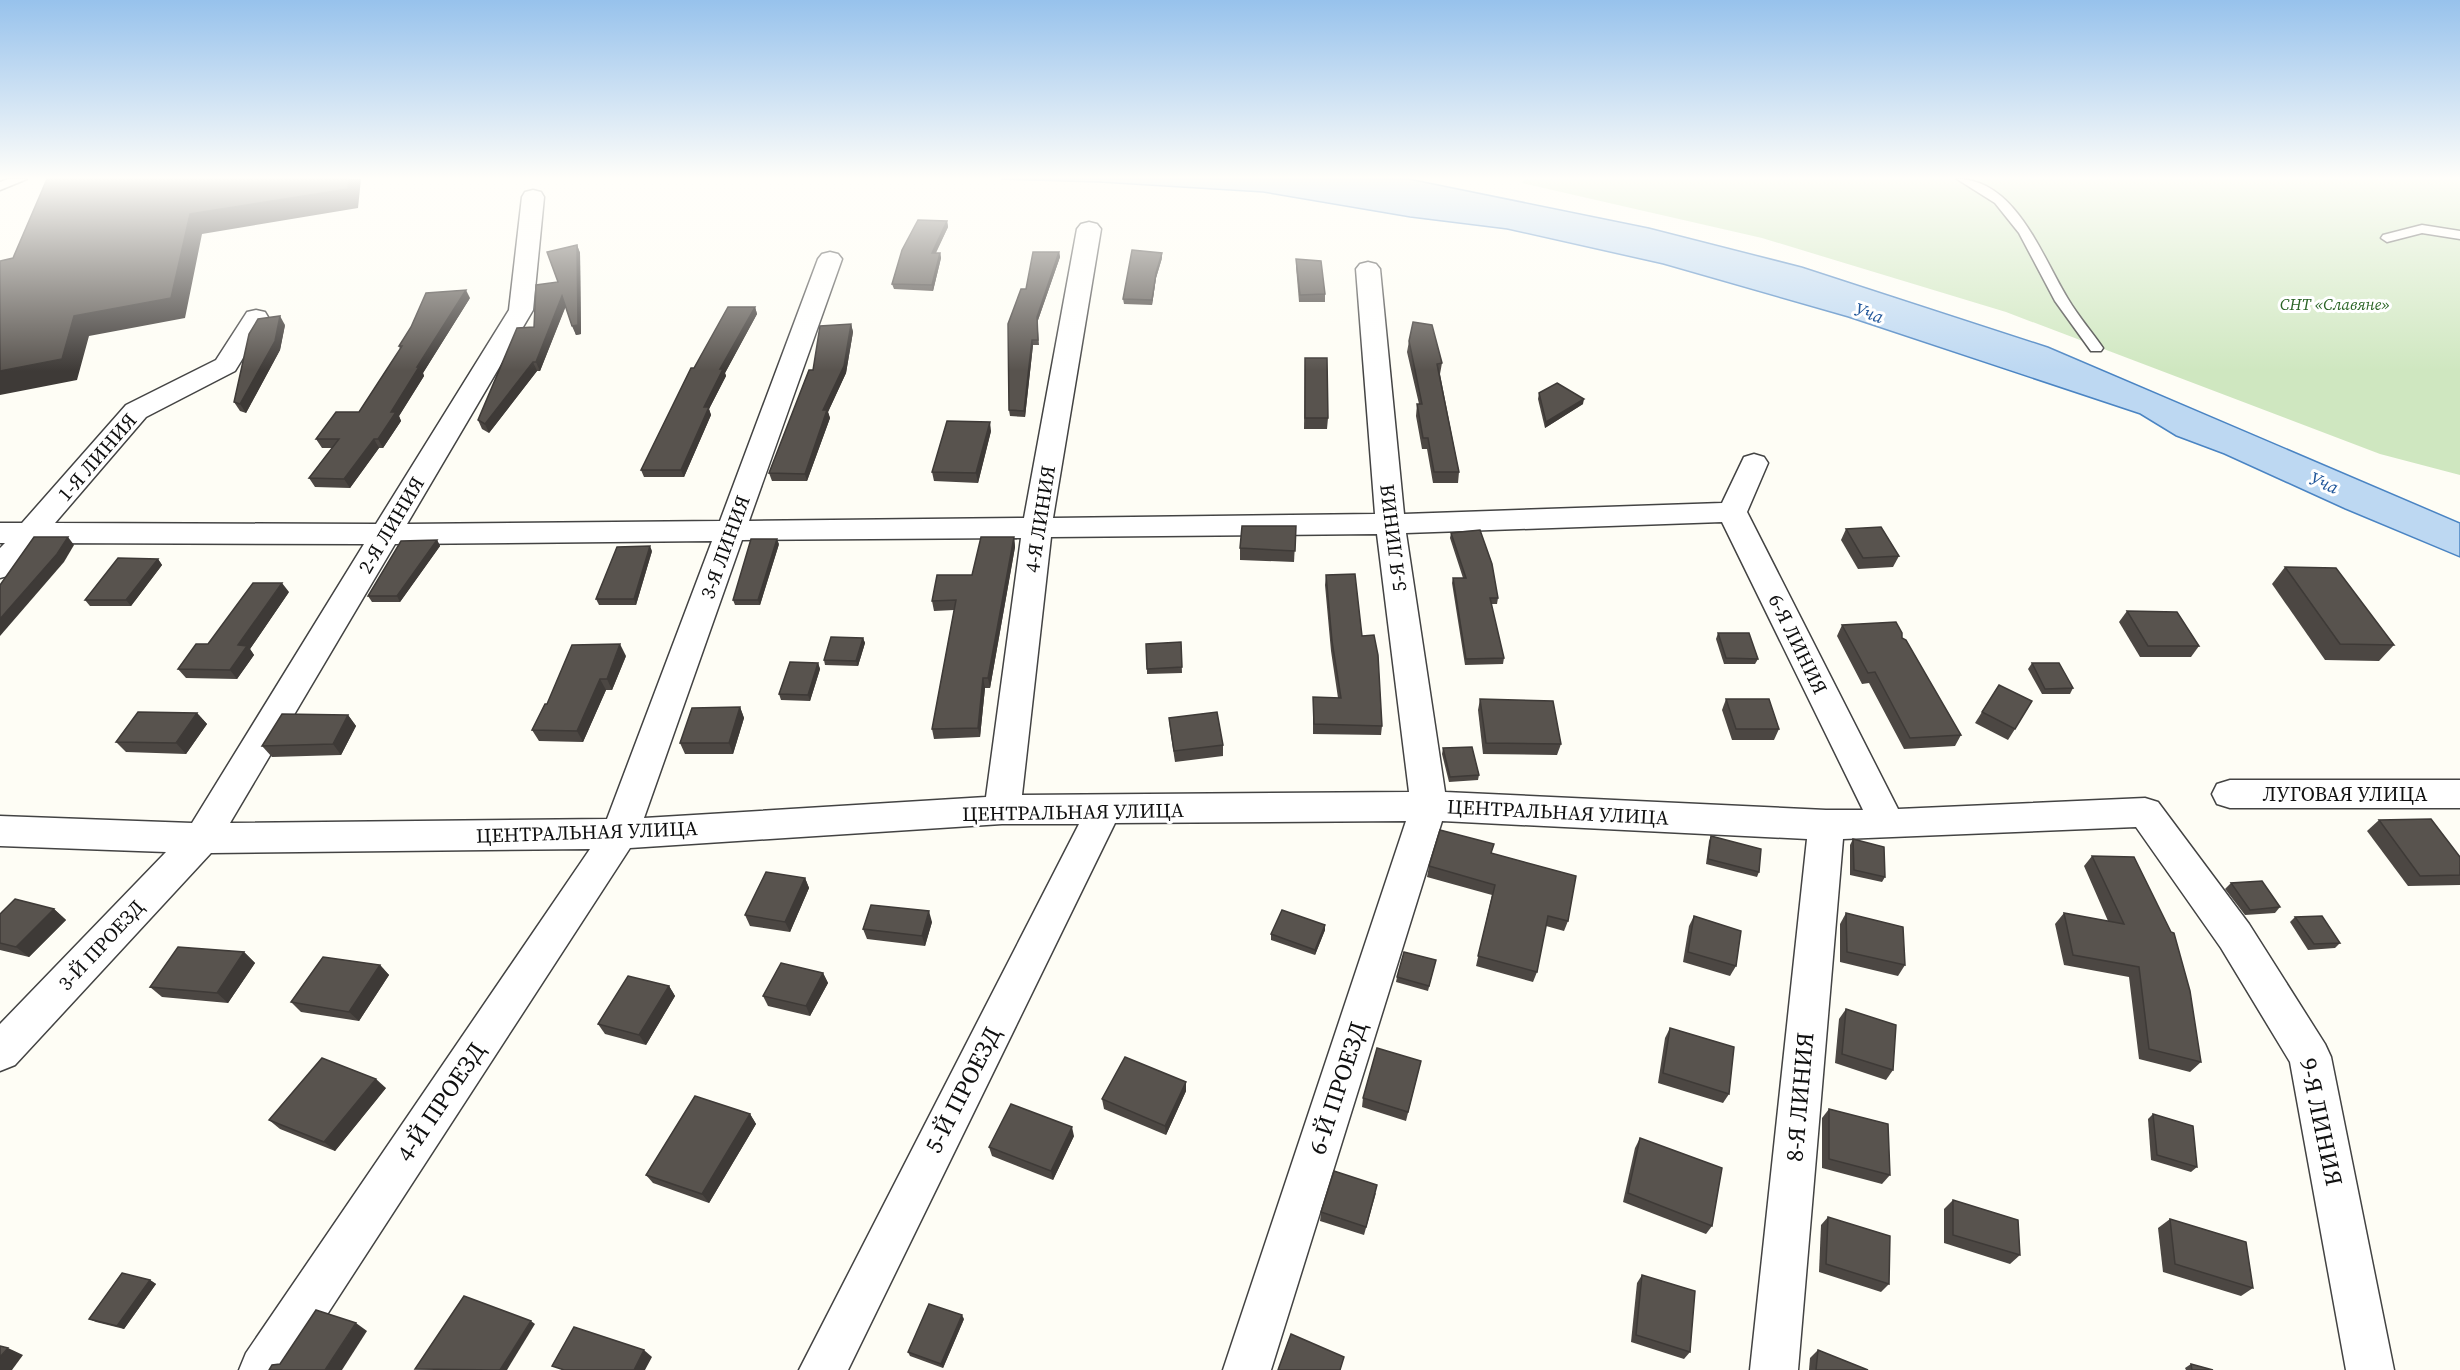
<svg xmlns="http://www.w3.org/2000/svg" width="2460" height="1370" viewBox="0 0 2460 1370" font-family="'Source Serif 4',serif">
	<rect width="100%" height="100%" fill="#fefdf5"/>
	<path fill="#cfe7c0" d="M1524,179h936v296l-80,-21 -374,-142 -244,-74 -240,-55z"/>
	<path fill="#bdd8f2" stroke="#4a84c3" stroke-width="1.5" d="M1001,179h408l240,49 153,39 246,80 412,176v34l-115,-48 -121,-55 -48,-18 -36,-22 -292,-97 -185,-53 -156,-35 -97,-12 -147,-25 -164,-10z"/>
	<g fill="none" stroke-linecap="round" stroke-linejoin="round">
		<g stroke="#434343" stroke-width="3">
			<g id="service">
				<path d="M8,179h19l-27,11v-8z"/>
				<path d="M1957,179c59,0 85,78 111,120 10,17 24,33 35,49l-2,3h-10l-36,-50 -36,-68 -24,-30z"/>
				<path d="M2422,225l38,6v8l-38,-6 -35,9 -6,-4 2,-3z"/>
			</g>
		</g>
		<g stroke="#434343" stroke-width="3">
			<g id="minor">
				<path d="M533,190l8,2 3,5 -11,113 -126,214 313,-3 98,-262 4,-5 8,-2 8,2 4,5 -93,262 275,-3 53,-289 4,-5 8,-2 8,2 4,5 -48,289 322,-4 -19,-245 4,-5 8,-2 8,2 4,5 24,245 318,-11 22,-46 10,-3 10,3 4,6 -21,49 151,297 247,-11 13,4 91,122 76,120 6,13 63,313h-48l-56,-308 -69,-114 -85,-121 -293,12 -45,531h-48l57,-531 -365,-18 -171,549h-48l183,-549 -291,2 -267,547h-49l280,-546h-77l-372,24 -339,522h-52l7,-17 344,-504 -379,4 -196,212 -15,6v-47l166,-172 -166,-6v-30l192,7 172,-279 -326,-1 -27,32 -11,3v-30l5,-5h-5v-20h22l104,-118 90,-45 31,-48 9,-2 9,2 3,5 -33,54 -89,46 -91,106 321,1 133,-214 13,-113 3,-5zM1722,522l141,288h-37l-381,-18 -39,-259zM1377,534l32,258 -387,3 29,-258zM1021,538l-35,259 -342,21 98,-278zM712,541l-105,278 -377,4 165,-279z"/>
				<path d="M2230,780h230v28h-230l-13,-4 -5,-10 5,-10z"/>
			</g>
		</g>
		<use href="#service" fill="#fff" fill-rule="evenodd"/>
		<use href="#minor" fill="#fff" fill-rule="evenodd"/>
	</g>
	<g fill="#4c4743">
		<path d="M947,221l1,6 -12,26h4l1,5 -8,33 -39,-2 -2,-5z"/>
		<path d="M577,245l3,8 1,81 -5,1 -10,-29 -26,65h-3l-48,62 -7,-4 -4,-9 56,-93z"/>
		<path d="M1059,252l1,5 -23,66 2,22h-6l-8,72 -15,-1 -1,-6 17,-121z"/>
		<path d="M1162,258l-6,20 -4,27 -28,-1 -1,-5z"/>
		<path d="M1296,259l29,35v8h-26l-3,-35z"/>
		<path d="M470,298l-47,75 1,3 -25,40 2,5 -18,27h-4l-29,40 -35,-1 -6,-9 23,-30h-10l-6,-9 43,-27 41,-63 -1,-3z"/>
		<path d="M755,307l2,7 -32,59 1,3 -17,33 2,6 -27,62h-40l-3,-7 53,-102z"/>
		<path d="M851,324l2,8 -7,41 -18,39 2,6 -23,63h-35l-3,-8z"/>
		<path d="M285,325l-5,25 -34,63 -6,-2 -6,-9z"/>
		<path d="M1409,341l33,22 -2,11 19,98 -1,11h-25l-6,-34h-5l-6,-33 1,-12h2l-12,-52z"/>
		<path d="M1305,358l23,60 -1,11h-23z"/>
		<path d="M1539,393l44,11 -38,24 -7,-29z"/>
		<path d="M991,431l-13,52 -44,-2 -2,-9z"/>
		<path d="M1296,526l-2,36 -54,-2v-12z"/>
		<path d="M1846,529l53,27 -6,11 -35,2 -17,-29z"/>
		<path d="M1451,533l47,65 -1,6h-6l13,54 -1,6 -38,1 -13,-82 1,-5h10l-13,-40z"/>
		<path d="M1014,537l1,10 -25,141h-5l-5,49 -46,2 -2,-10 22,-119 -20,1 -2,-10 40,-26z"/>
		<path d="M437,540l3,6 -40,56h-28l-4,-6z"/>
		<path d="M779,544l-19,61h-25l-2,-5z"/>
		<path d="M652,551l-16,54h-37l-3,-6z"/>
		<path d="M158,559l4,6 -31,41h-41l-5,-6z"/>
		<path d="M2285,567l109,78 -15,16 -54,-1 -53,-76z"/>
		<path d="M1326,575l36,61 20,90 -1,9 -68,-1v-37l25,1 -7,-47 -6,-66z"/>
		<path d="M289,592l-39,57 4,6 -17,24 -51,-1 -8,-9 30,-25z"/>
		<path d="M2127,611l72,35 -8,11h-51l-21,-35z"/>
		<path d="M1842,625l119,110 -6,11 -51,3 -35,-66 -7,1 -25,-48z"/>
		<path d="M1718,633l40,26 -3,5h-31l-8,-25z"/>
		<path d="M863,638l2,5 -7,23 -33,-1 -1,-5z"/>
		<path d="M1181,642l1,31 -35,1v-5z"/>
		<path d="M626,656l-14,34h-6l-23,52 -44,-1 -7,-11z"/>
		<path d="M818,663l2,6 -10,32 -29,-1 -2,-6z"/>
		<path d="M2032,663l41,25 -3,6h-28l-14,-25z"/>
		<path d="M1999,685l16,44 -7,11 -33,-17z"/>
		<path d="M1480,699l81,45 -4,11 -74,-1 -5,-44z"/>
		<path d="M1726,699l53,30 -5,11h-42l-10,-30z"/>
		<path d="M740,707l4,11 -11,36h-48l-5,-11z"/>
		<path d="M197,713l10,11 -21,30 -60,-2 -10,-10z"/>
		<path d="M348,715l8,11 -15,29 -69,2 -10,-11z"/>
		<path d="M1169,718l54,27v11l-48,6 -5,-33z"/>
		<path d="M1443,748l36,27 -1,5 -29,2 -7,-28z"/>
		<path d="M2379,820l81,37v28l-52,1 -41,-55z"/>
		<path d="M1711,836l48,36 -2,5 -51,-13 3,-23z"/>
		<path d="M1853,839l32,38 -3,5 -32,-7v-30z"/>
		<path d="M1491,853l77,68 -4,10 -18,-5 -9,46 -4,10 -57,-16 16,-71 -65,-18 2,-11z"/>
		<path d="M2092,856l109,206 -11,10 -51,-13 -10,-82 -65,-12 -9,-41 9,-11 44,8 -24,-55z"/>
		<path d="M805,878l4,10 -19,44 -40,-6 -5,-11z"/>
		<path d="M2231,883l49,24 -5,6 -30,2 -20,-26z"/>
		<path d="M54,909l12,11 -37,37 -29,-7v-36z"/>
		<path d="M1846,913l59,52 -7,11 -58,-14v-38z"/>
		<path d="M1694,916l42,50 -6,10 -47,-14 6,-36z"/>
		<path d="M2295,917l45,26 -5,5 -27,2 -18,-28z"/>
		<path d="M932,922l-7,24 -58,-7 -4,-10z"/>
		<path d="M1325,925v5l-10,25 -44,-15v-6z"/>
		<path d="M244,952l11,11 -27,40 -66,-6 -12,-10z"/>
		<path d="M1436,960l-8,31 -32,-9 1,-5z"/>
		<path d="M380,965l9,10 -30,46 -58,-9 -10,-10z"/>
		<path d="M823,973l5,10 -18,33 -42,-10 -5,-10z"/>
		<path d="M669,986l6,10 -29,49 -41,-11 -7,-10z"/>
		<path d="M1846,1009l47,61 -7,10 -51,-17 4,-44z"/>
		<path d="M1670,1028l59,66 -6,9 -65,-20 7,-45z"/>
		<path d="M1421,1061l-15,60 -44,-14 1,-9z"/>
		<path d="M1186,1082v9l-20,44 -62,-26 -2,-10z"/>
		<path d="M386,1088l-51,63 -55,-22 -11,-9z"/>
		<path d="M1829,1109l61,66 -8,9 -60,-16v-50z"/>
		<path d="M750,1114l6,10 -47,79 -56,-20 -7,-8z"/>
		<path d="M2153,1114l44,53 -6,5 -40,-12 -3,-41z"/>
		<path d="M1074,1136l-21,44 -61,-24 -3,-9z"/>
		<path d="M1640,1138l72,88 -6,8 -83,-32 12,-54z"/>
		<path d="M1376,1193l-12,42 -44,-14 1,-9z"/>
		<path d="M1953,1200l67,55 -10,9 -66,-21v-34z"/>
		<path d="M1828,1217l61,67 -8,8 -62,-20 2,-47z"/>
		<path d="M2170,1219l83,69 -12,8 -78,-24 -5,-44z"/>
		<path d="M1642,1275l48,77 -6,7 -53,-17 6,-59z"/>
		<path d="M150,1280l6,4 -32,45 -28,-7 -7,-3z"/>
		<path d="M964,1319l-21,49 -33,-12 -2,-4z"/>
		<path d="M1818,1350l50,20h-59l1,-12z"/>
		<path d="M2191,1364l22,6h-27l-1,-2z"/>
	</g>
	<g fill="#3e3a37">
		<path d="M349,179h12l-3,29 -156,26 -17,84 -96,18 -12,44 -77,15v-24l74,-55 116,-102z"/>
		<path d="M947,221l1,6 -15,31 -1,-5z"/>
		<path d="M577,245l3,8 1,81 -5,1 -4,-9z"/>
		<path d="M1059,252l1,5 -23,66 2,22 -2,-28z"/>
		<path d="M940,253l1,5 -8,33 -1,-6z"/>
		<path d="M1162,253v5l-6,20 -4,27v-5l4,-27z"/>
		<path d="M466,290l4,8 -47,75 1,3 -25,40 2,5 -18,27 -5,-9 13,-27 26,-45z"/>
		<path d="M562,296l4,9 -26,66 -4,-9z"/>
		<path d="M755,307l2,7 -32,59 1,3 -17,33 2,6 -27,62 -3,-7 23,-63 16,-38z"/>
		<path d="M280,316l5,9 -5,25 -34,63 -6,-9z"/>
		<path d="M851,324l2,8 -7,41 -18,39 2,6 -23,63 -2,-7 18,-64z"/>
		<path d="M1032,340l1,5 -8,72 -1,-6z"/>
		<path d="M533,362l4,9 -48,62 -4,-9z"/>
		<path d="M1584,399l-1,5 -38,24 1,-6z"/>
		<path d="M990,422l1,9 -13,52 -2,-10z"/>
		<path d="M374,439l5,9 -29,40 -6,-9z"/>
		<path d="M68,537l6,8 -10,17 -64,74v-17z"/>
		<path d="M1014,537l1,10 -25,141 -2,-10z"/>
		<path d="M777,539l2,5 -19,61 -2,-5z"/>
		<path d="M437,540l3,6 -40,56 -3,-6z"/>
		<path d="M650,546l2,5 -16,54 -2,-6z"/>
		<path d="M158,559l4,6 -31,41 -5,-6z"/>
		<path d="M282,583l7,9 -39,57 4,6 -17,24 -7,-9 8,-25z"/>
		<path d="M863,638l2,5 -7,23 -2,-5z"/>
		<path d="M620,644l6,12 -14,34 -5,-11z"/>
		<path d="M818,663l2,6 -10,32 -2,-6z"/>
		<path d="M983,678l2,10 -5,49 -2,-9z"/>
		<path d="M600,679l6,11 -23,52 -6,-11z"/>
		<path d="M740,707l4,11 -11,36 -4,-11z"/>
		<path d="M197,713l10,11 -21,30 -10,-11z"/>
		<path d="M348,715l8,11 -15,29 -8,-11z"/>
		<path d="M805,878l4,10 -19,44 -5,-10z"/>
		<path d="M54,909l12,11 -37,37 -13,-10z"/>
		<path d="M929,911l3,11 -7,24 -3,-10z"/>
		<path d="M1325,925v5l-10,25v-5z"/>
		<path d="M244,952l11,11 -27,40 -11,-10z"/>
		<path d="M380,965l9,10 -30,46 -10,-9z"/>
		<path d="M823,973l5,10 -18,33 -4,-10z"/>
		<path d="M669,986l6,10 -29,49 -7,-10z"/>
		<path d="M376,1079l10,9 -51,63 -11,-9z"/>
		<path d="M1186,1082v9l-20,44 -1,-9z"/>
		<path d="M750,1114l6,10 -47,79 -7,-9z"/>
		<path d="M1072,1127l2,9 -21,44 -2,-9z"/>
		<path d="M150,1280l6,4 -32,45 -7,-3z"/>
		<path d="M962,1315l2,4 -21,49 -2,-4z"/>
		<path d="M531,1321l4,3 -28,46h-7z"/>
		<path d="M356,1323l11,8 -25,39h-17z"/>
		<path d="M8,1348l15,7 -11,15h-12v-13z"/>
		<path d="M644,1350l8,7 -7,13h-11z"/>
	</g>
	<g fill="#58534e" stroke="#3e3a37" stroke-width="1.5">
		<path d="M47,179h302l-1,10 -158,25 -19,84 -97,18 -12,43 -62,12v-110l13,-3z"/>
		<path d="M918,220l29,1 -15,32h8l-8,32 -40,-1 10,-34z"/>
		<path d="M577,245l1,80 -6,1 -10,-30 -26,66h-3l-48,62 -7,-4 39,-92 17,-1 2,-42 22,-3 -11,-30z"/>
		<path d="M1132,250l30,3 -6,20 -4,27 -29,-1z"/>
		<path d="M1033,252h26l-22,65 1,23h-6l-8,71 -15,-1 -1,-86 13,-35h5z"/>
		<path d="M1296,259l25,2 4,33 -25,1z"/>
		<path d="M466,290l-49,77h2l-28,45h5l-18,27h-4l-30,40 -35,-1 30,-39h-23l20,-27h23l43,-66h-3l12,-19 15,-34z"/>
		<path d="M728,307h27l-35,62h3l-19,38h5l-28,63h-40l50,-102h3z"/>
		<path d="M280,316l-5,25 -35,63 -6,-2 15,-68 9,-15z"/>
		<path d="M1413,322l19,3 10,38 -5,1 22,108h-25l-6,-34h-5l-6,-34h5l-13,-63z"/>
		<path d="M851,324l-7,42 -21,44h4l-22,64 -36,-1 40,-103h4l7,-44z"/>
		<path d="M1305,358h22l1,60h-23z"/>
		<path d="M1557,383l27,16 -38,23 -7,-29z"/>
		<path d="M947,421l43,1 -14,51 -44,-1z"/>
		<path d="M1242,526h54l-1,25 -55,-3z"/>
		<path d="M1881,527l18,29 -36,2 -17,-29z"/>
		<path d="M1480,530l12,34 6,34h-8l14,60 -38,1 -13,-81h13l-15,-45z"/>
		<path d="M34,537h34l-11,17 -57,65v-34z"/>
		<path d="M981,537h33l-26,141h-5l-5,50 -46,1 24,-129 -24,1 5,-26h35z"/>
		<path d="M751,539h26l-19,61h-25z"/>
		<path d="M437,540l-40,56h-29l33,-55z"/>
		<path d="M650,546l-16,53h-38l21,-52z"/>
		<path d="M118,558l40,1 -32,41h-41z"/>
		<path d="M2285,567l51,1 58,77 -54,-1z"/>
		<path d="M1355,574l7,62 12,-1 4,20 4,71 -68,-2 -1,-27 28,1 -9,-57 -6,-66z"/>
		<path d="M253,583h29l-44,62 9,1 -17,24 -52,-1 18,-25h12z"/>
		<path d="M2127,611l50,1 22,34h-51z"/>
		<path d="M1896,622l6,11v5l4,2 55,95 -51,3 -35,-66 -7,1 -26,-48z"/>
		<path d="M1718,633h31l9,26 -32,-1z"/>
		<path d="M831,637l32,1 -7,23 -32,-1z"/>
		<path d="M1181,642l1,25 -35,2 -1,-25z"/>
		<path d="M620,644l-13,35h-7l-23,52 -45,-1 13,-26h2l25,-59z"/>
		<path d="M790,662l28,1 -10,32 -29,-1z"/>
		<path d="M2032,663h27l14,25 -28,1z"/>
		<path d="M1999,685l33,16 -17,28 -33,-17z"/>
		<path d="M1480,699l73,2 8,43 -75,-1z"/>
		<path d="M1726,699h43l10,30h-43z"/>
		<path d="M740,707l-11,36h-49l12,-35z"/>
		<path d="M138,712l59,1 -21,30 -60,-1z"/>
		<path d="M1217,712l6,33 -49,6 -5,-33z"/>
		<path d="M282,714l66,1 -15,29 -71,2z"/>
		<path d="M1472,747l7,28 -29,2 -7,-29z"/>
		<path d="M2431,819l29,38v18l-40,1 -41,-56z"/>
		<path d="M1440,830l54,14 -3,9 85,23 -8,45 -20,-5 -11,56 -59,-16 17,-71 -66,-19z"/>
		<path d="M1711,836l50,13 -2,23 -51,-13z"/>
		<path d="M1853,839l31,8 1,30 -31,-7z"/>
		<path d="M2092,856l42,1 37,75 3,1 16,58 11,71 -52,-13 -10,-82 -66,-12 -9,-42 60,11z"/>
		<path d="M766,872l39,6 -20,44 -40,-7z"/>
		<path d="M2262,881l18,26 -30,3 -19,-27z"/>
		<path d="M15,899l39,10 -38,38 -16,-4v-29z"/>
		<path d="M871,905l58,6 -7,25 -59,-7z"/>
		<path d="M1282,910l43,15 -10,25 -44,-16z"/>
		<path d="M1846,913l57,14 2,38 -58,-13z"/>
		<path d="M1694,916l47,15 -5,35 -48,-14z"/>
		<path d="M2322,916l18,27 -26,1 -19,-27z"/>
		<path d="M178,947l66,5 -27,41 -67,-6z"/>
		<path d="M1404,952l32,8 -7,26 -32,-9z"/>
		<path d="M323,957l57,8 -31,47 -58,-10z"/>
		<path d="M781,963l42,10 -17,33 -43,-10z"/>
		<path d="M628,976l41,10 -30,49 -41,-11z"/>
		<path d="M1846,1009l50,16 -3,45 -51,-16z"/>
		<path d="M1670,1028l64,19 -5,47 -66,-21z"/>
		<path d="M1377,1048l44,13 -13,51 -45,-14z"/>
		<path d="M1125,1057l61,25 -21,44 -63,-27z"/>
		<path d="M322,1058l54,21 -52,63 -55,-22z"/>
		<path d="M695,1096l55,18 -48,80 -56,-19z"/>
		<path d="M1011,1104l61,23 -21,44 -62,-24z"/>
		<path d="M1829,1109l59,15 2,51 -61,-16z"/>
		<path d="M2153,1114l40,12 4,41 -40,-12z"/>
		<path d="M1640,1138l82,30 -10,58 -84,-33z"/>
		<path d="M1334,1171l43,14 -11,42 -45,-15z"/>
		<path d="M1953,1200l65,20 2,35 -67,-20z"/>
		<path d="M1828,1217l62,19 -1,48 -63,-20z"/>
		<path d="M2170,1219l76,23 7,46 -78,-24z"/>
		<path d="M122,1273l28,7 -33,46 -28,-7z"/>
		<path d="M1642,1275l53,16 -5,61 -54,-17z"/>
		<path d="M464,1296l67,25 -31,49 -85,-1z"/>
		<path d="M929,1304l33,11 -21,49 -33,-12z"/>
		<path d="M316,1310l40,13 -31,47h-56l3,-5 8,-1z"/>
		<path d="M574,1327l70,23 -10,20h-70l-12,-4z"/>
		<path d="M1291,1334l53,23 -4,13h-62z"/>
		<path d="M0,1346l8,2 -8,9z"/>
		<path d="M1818,1350l50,20h-52z"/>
		<path d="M2191,1364l22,6h-21z"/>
	</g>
	<linearGradient id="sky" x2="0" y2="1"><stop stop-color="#97c2ec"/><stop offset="0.48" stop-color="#fffefa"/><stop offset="1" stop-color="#fffefa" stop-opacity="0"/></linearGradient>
	<rect width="2460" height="371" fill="url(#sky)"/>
	<g text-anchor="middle" stroke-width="6" stroke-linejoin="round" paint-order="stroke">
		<g font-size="16" font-style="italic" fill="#2a6425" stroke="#fff">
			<text x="2335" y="310">СНТ «Славяне»</text>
		</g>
		<g font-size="18" font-style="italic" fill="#22579a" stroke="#fff">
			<text transform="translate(1869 313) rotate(19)" y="6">Уча</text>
			<text transform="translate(2324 483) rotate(23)" y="6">Уча</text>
		</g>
		<g font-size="20" fill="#101010" stroke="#fff">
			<text transform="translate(97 457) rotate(-49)" y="7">1-Я ЛИНИЯ</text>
			<text transform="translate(1040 519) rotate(-81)" y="7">4-Я ЛИНИЯ</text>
			<text transform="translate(391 525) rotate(-59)" y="7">2-Я ЛИНИЯ</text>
			<text transform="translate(1393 538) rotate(-97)" y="7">5-Я ЛИНИЯ</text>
			<text transform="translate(725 547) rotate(-70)" y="7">3-Я ЛИНИЯ</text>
			<text transform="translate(1798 644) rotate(64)" y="7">6-Я ЛИНИЯ</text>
			<text x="2345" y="801">ЛУГОВАЯ УЛИЦА</text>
			<text transform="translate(1073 812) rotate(-1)" y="7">ЦЕНТРАЛЬНАЯ УЛИЦА</text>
			<text transform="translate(1558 812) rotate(3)" y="7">ЦЕНТРАЛЬНАЯ УЛИЦА</text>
			<text transform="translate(587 832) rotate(-2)" y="7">ЦЕНТРАЛЬНАЯ УЛИЦА</text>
			<text transform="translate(101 945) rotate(-47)" y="7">3-Й ПРОЕЗД</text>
		</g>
		<g font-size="24" fill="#101010" stroke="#fff">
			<text transform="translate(1338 1088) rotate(-72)" y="8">6-Й ПРОЕЗД</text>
			<text transform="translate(963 1090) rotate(-63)" y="8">5-Й ПРОЕЗД</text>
			<text transform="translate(1800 1097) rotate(-85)" y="8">8-Я ЛИНИЯ</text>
			<text transform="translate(441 1102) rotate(-56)" y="8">4-Й ПРОЕЗД</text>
			<text transform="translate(2321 1122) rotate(78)" y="8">9-Я ЛИНИЯ</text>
		</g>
	</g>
</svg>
